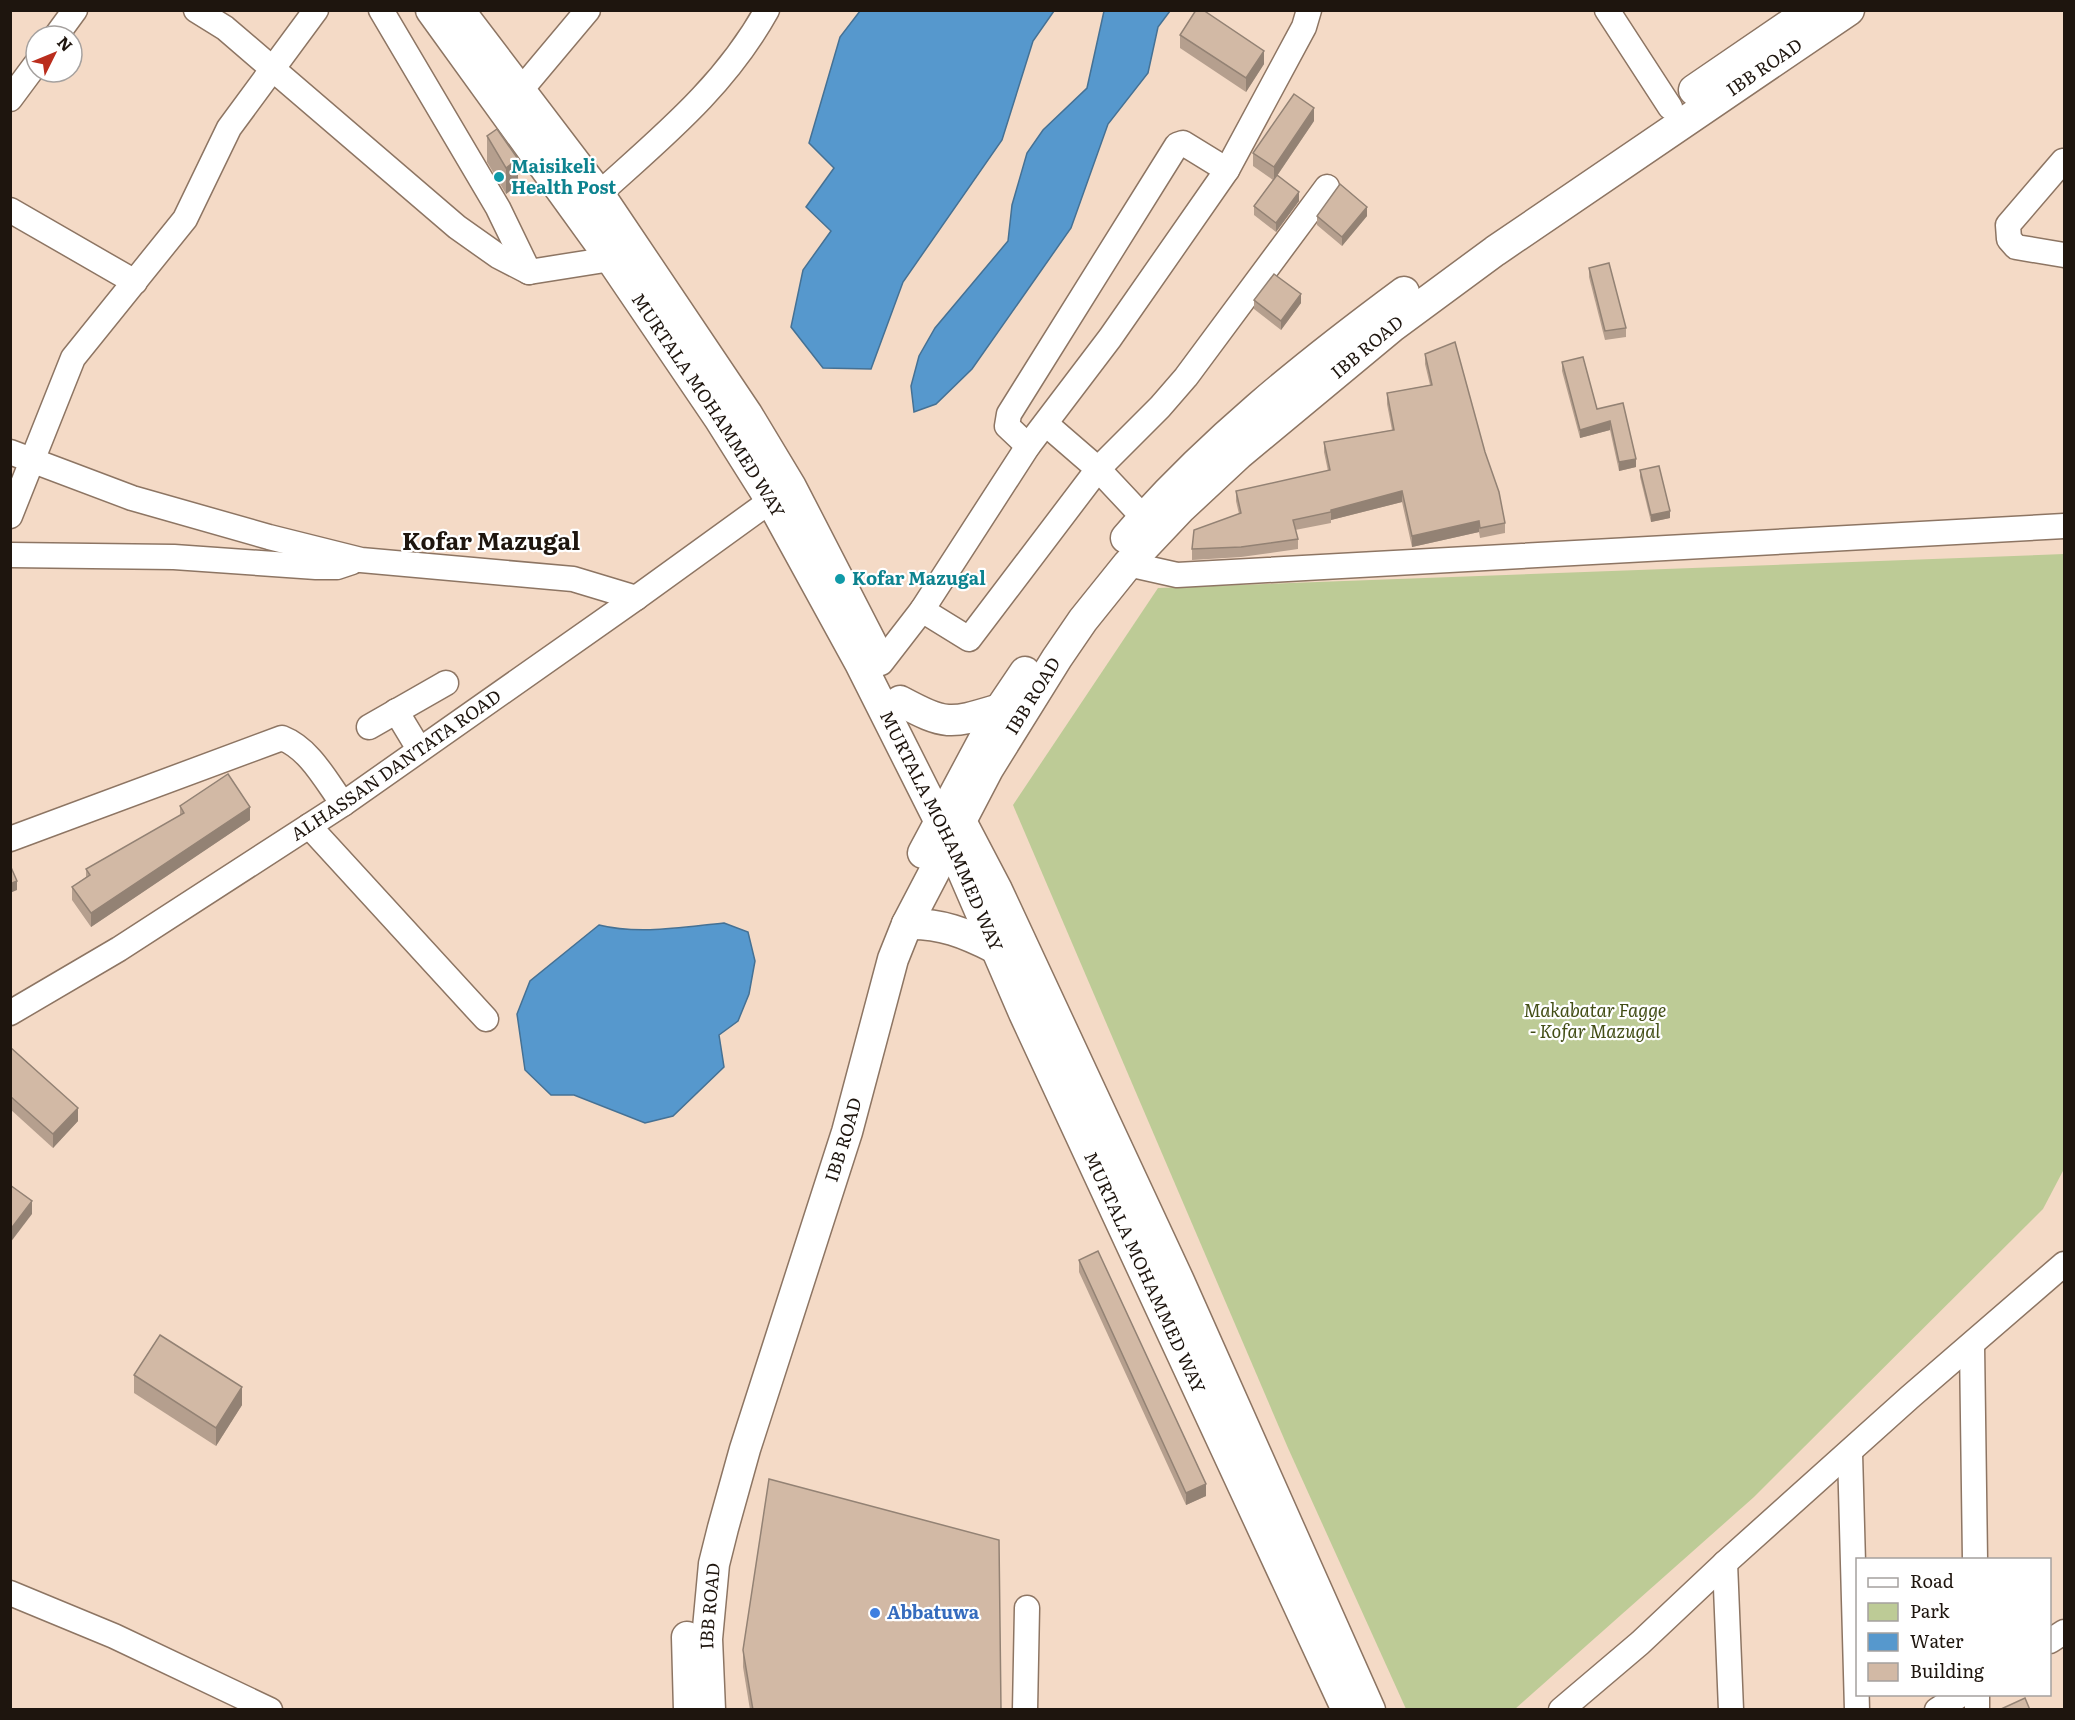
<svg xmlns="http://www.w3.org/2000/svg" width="2075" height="1720" viewBox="0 0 2075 1720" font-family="Literata,serif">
	<rect width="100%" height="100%" fill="#f4dac6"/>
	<path fill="#bdcb96" d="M2064,554v615l-21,40 -289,288 -239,212h-109l-118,-261 -275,-643 145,-217z"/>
	<g fill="#5698cd" stroke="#457194" stroke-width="1.5">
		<path d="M860,11h194l-21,30 -31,99 -99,142 -32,87 -48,-1 -32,-41 12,-57 28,-39 -25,-24 28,-39 -25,-25 31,-106z"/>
		<path d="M1104,11h66l-12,16 -10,46 -40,51 -37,104 -99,141 -36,35 -22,8 -3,-26 8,-30 16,-28 73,-87 4,-36 15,-52 16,-23 44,-42z"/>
		<path d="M724,923l24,9 7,29 -6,33 -11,27 -19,14 5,32 -51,49 -28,7 -71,-28h-23l-26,-25 -8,-56 13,-33 69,-56c40,10 84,2 125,-2z"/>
	</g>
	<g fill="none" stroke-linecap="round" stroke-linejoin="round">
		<g stroke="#8d7563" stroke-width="27">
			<g id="minor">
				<path d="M196,10l29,18 232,199 41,29 31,16 82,-13"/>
				<path d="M381,10l117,198 31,64"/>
				<path d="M1607,10l63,97"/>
				<path d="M56,36l19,-26"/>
				<path d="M520,91l68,-81"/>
				<path d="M10,99l26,-35"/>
				<path d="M2063,161l-55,64 1,14 7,8 48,8"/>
				<path d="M599,194c64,-58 125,-107 168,-184"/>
				<path d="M10,210l125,72"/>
				<path d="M1046,424l52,45 46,49"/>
				<path d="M1028,446l-21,-20 2,-12 168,-269 6,-2 44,27"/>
				<path d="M10,452l122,46 137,39 92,23 212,19 63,19"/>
				<path d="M10,516l63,-158 112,-139 44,-91 87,-118"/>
				<path d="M10,555l164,2 142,10h21l15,-5"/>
				<path d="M1128,564l49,11 887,-49"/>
				<path d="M922,610l47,29 129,-170 62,-62 26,-30 141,-190"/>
				<path d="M881,663l41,-53 106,-164 82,-108 117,-168 77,-143 5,-17"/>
				<path d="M396,711l23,38"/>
				<path d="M369,727l77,-44"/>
				<path d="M309,826l177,193"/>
				<path d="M10,839l272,-101c28,11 44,43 61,66"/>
				<path id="s1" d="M10,1013l109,-64 224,-145 293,-206 148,-107"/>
				<path d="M1972,1345l3,215"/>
				<path d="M1850,1453l7,257"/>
				<path d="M1725,1563l6,147"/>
				<path d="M10,1593l104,43 156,74"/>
				<path d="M2050,1641l14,-9"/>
				<path d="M1025,1710l2,-102"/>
				<path d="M1561,1710l79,-67 85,-80 185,-166 154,-133"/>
				<path d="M1937,1710l25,-16"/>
				<path d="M1977,1710v-16"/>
			</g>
		</g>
		<g stroke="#8d7563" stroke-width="33">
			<g id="major">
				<path id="s2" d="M431,10l180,249 108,159 51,81 90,164 91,181 73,169 323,697"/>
				<path d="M459,10l140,184 148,220 44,73 88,171"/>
				<path d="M1694,90l117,-80"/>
				<path d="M1126,538c81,-94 178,-172 278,-246"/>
				<path d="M900,701c47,25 50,23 100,8"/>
				<path d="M954,808l43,82 182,391 191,429"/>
				<path d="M923,853l77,-144 25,-37"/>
				<path d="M907,924c34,-1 58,9 88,24"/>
				<path d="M687,1637l2,73"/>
				<path id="s3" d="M710,1710l-3,-71 7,-75 9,-36 22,-79 102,-317 46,-173 14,-35 81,-155 69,-111 26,-38 45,-56 53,-56 58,-54 153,-127 103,-76 354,-241"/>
			</g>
		</g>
		<use href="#minor" stroke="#fff" stroke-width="24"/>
		<use href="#major" stroke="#fff" stroke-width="30"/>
	</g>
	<g fill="#b59f8e">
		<path d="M1180,35l84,29 -18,28 -66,-44z"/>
		<path d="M1314,121l-37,55 22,25 -23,31 -22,-17v-9l19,-26 -20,-14v-13z"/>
		<path d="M487,136l31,49 -12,9 -19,-32z"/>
		<path d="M1317,216h50l-25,30 -25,-21z"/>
		<path d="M1589,268l37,60v9l-21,3 -16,-63z"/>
		<path d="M1254,300l47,3 -20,27 -27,-21z"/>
		<path d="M1425,354l60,98 20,71v10l-25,5 -1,-6 -67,15 -10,-45 -71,18v3l-36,7 3,9v10l-57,8 -49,3v-11l47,-35 -3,-13v-10l92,-20 -4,-19v-10l68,-12 -5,-26v-11l43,-8 -5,-21z"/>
		<path d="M1562,362l35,47 26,-6 13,64 -17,4 -9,-41 -30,8 -18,-67z"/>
		<path d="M1640,470l30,48 -19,4 -11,-45z"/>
		<path d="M180,806l70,14 -159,107 -19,-27v-13l14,-10v-8l94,-53z"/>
		<path d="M10,1047l68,74 -25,27 -43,-39z"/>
		<path d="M1079,1260l127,236 -20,9 -107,-233z"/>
		<path d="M134,1375l108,30 -26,41 -82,-53z"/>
		<path d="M743,1650l258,60h-251l-7,-43z"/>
	</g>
	<g fill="#938274">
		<path d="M1264,51v13l-18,28v-14z"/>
		<path d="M1314,108v13l-40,59v-13z"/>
		<path d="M518,159v26l-12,9v-26z"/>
		<path d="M1299,192v9l-23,31v-9z"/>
		<path d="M1367,207v9l-25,30v-9z"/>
		<path d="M1301,294v9l-20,27v-9z"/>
		<path d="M1610,421v9l-30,8v-8z"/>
		<path d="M1636,459v8l-17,4v-9z"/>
		<path d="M1402,491v11l-71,18v-10z"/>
		<path d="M1670,511v7l-19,4v-7z"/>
		<path d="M1479,521v11l-67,15v-11z"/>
		<path d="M250,807v13l-159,107v-14z"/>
		<path d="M17,881v9l-7,3v-9z"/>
		<path d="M78,1108v13l-25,27v-14z"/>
		<path d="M32,1201v13l-22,29v-13z"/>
		<path d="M242,1387v18l-26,41v-18z"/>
		<path d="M1206,1484v12l-20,9v-12z"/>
	</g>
	<g fill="#d2b9a5" stroke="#938274" stroke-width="1.5">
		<path d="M1196,10h7l61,41 -18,27 -66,-43z"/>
		<path d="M1294,94l20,14 -40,59 -21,-14z"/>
		<path d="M497,129l21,30 -12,9 -19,-32z"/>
		<path d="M1277,175l22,17 -23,31 -22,-17z"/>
		<path d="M1340,184l27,23 -25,30 -25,-21z"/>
		<path d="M1609,263l17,65 -21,3 -16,-63z"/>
		<path d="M1274,274l27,20 -20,27 -27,-21z"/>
		<path d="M1455,342l30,110 14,40 6,31 -25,5 -1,-7 -67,15 -10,-45 -71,19v2l-38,8 5,19 -57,8 -49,2 2,-19 47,-17 -5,-22 94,-21 -6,-28 70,-12 -7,-37 45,-8 -7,-31z"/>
		<path d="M1583,357l14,52 26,-6 13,56 -17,3 -9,-41 -30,9 -18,-68z"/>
		<path d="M1659,466l11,45 -19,4 -11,-45z"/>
		<path d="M228,774l22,33 -159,106 -19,-26 18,-12 -4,-6 98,-56 -4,-7z"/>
		<path d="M10,865l7,16 -7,3z"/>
		<path d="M10,1047l68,61 -25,26 -43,-38z"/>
		<path d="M10,1185l22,16 -22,29z"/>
		<path d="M1098,1251l108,233 -20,9 -107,-233z"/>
		<path d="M160,1335l82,52 -26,41 -82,-53z"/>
		<path d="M769,1479l230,61 2,170h-248l-10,-60z"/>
		<path d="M2025,1698l5,12h-29v-1z"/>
	</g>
	<g fill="#0f9aa8" stroke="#fff" stroke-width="2">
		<circle cx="499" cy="177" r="6"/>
		<circle cx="840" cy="579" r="6"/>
	</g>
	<circle fill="#3f7fe0" stroke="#fff" stroke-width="2" cx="875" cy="1613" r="6"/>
	<g text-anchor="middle" stroke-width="4.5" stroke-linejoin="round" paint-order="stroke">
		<g font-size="18" fill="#1e150e" stroke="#fff">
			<text dy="6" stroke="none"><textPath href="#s3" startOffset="2048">IBB ROAD</textPath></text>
			<text dy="6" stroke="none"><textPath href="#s3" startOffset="1562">IBB ROAD</textPath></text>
			<text dy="6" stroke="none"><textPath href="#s2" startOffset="483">MURTALA MOHAMMED WAY</textPath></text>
			<text dy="6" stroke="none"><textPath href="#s3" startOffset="1076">IBB ROAD</textPath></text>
			<text dy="6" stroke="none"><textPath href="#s1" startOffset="459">ALHASSAN DANTATA ROAD</textPath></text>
			<text dy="6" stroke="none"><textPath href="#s2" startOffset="969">MURTALA MOHAMMED WAY</textPath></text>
			<text dy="6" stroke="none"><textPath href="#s3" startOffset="590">IBB ROAD</textPath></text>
			<text dy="6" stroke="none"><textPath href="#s2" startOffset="1455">MURTALA MOHAMMED WAY</textPath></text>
			<text dy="6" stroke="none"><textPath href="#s3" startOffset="104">IBB ROAD</textPath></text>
		</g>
		<g font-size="18" font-weight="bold" fill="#0d838f" stroke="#fff" text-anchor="start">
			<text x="511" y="173">Maisikeli<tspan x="511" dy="21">Health Post</tspan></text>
			<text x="852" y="585">Kofar Mazugal</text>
		</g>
		<g font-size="18" font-style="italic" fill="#434e16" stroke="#fff">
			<text x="1595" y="1017">Makabatar Fagge<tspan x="1595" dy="21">- Kofar Mazugal</tspan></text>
		</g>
		<g font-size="18" font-weight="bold" fill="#366cbe" stroke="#fff" text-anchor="start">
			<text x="887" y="1619">Abbatuwa</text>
		</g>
		<g font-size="24" font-weight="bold" fill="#1e150e" stroke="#fff">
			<text x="491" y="550">Kofar Mazugal</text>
		</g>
	</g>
	<rect width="2075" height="1720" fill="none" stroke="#1e150e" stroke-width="24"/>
	<rect x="1856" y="1558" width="195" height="138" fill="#ffffff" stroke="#a5a19f" stroke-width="1.5"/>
	<rect x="1868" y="1578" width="30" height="9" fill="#ffffff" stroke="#a5a19f" stroke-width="1.5"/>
	<text x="1910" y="1588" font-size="18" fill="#1e150e">Road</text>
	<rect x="1868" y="1603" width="30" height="18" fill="#bdcb96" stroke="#a5a19f" stroke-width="1.5"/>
	<text x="1910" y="1618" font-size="18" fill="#1e150e">Park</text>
	<rect x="1868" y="1633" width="30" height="18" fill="#5698cd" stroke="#a5a19f" stroke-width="1.5"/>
	<text x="1910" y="1648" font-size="18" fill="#1e150e">Water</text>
	<rect x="1868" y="1663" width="30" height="18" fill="#d2b9a5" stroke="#a5a19f" stroke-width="1.5"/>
	<text x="1910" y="1678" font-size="18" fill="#1e150e">Building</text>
	<g transform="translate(54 54) rotate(47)"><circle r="28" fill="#ffffff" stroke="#a5a19f" stroke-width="1.5"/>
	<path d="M0-4.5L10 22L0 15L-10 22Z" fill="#ba2d1d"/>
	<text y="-9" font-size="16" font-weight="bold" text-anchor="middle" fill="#1e150e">N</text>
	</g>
</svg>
